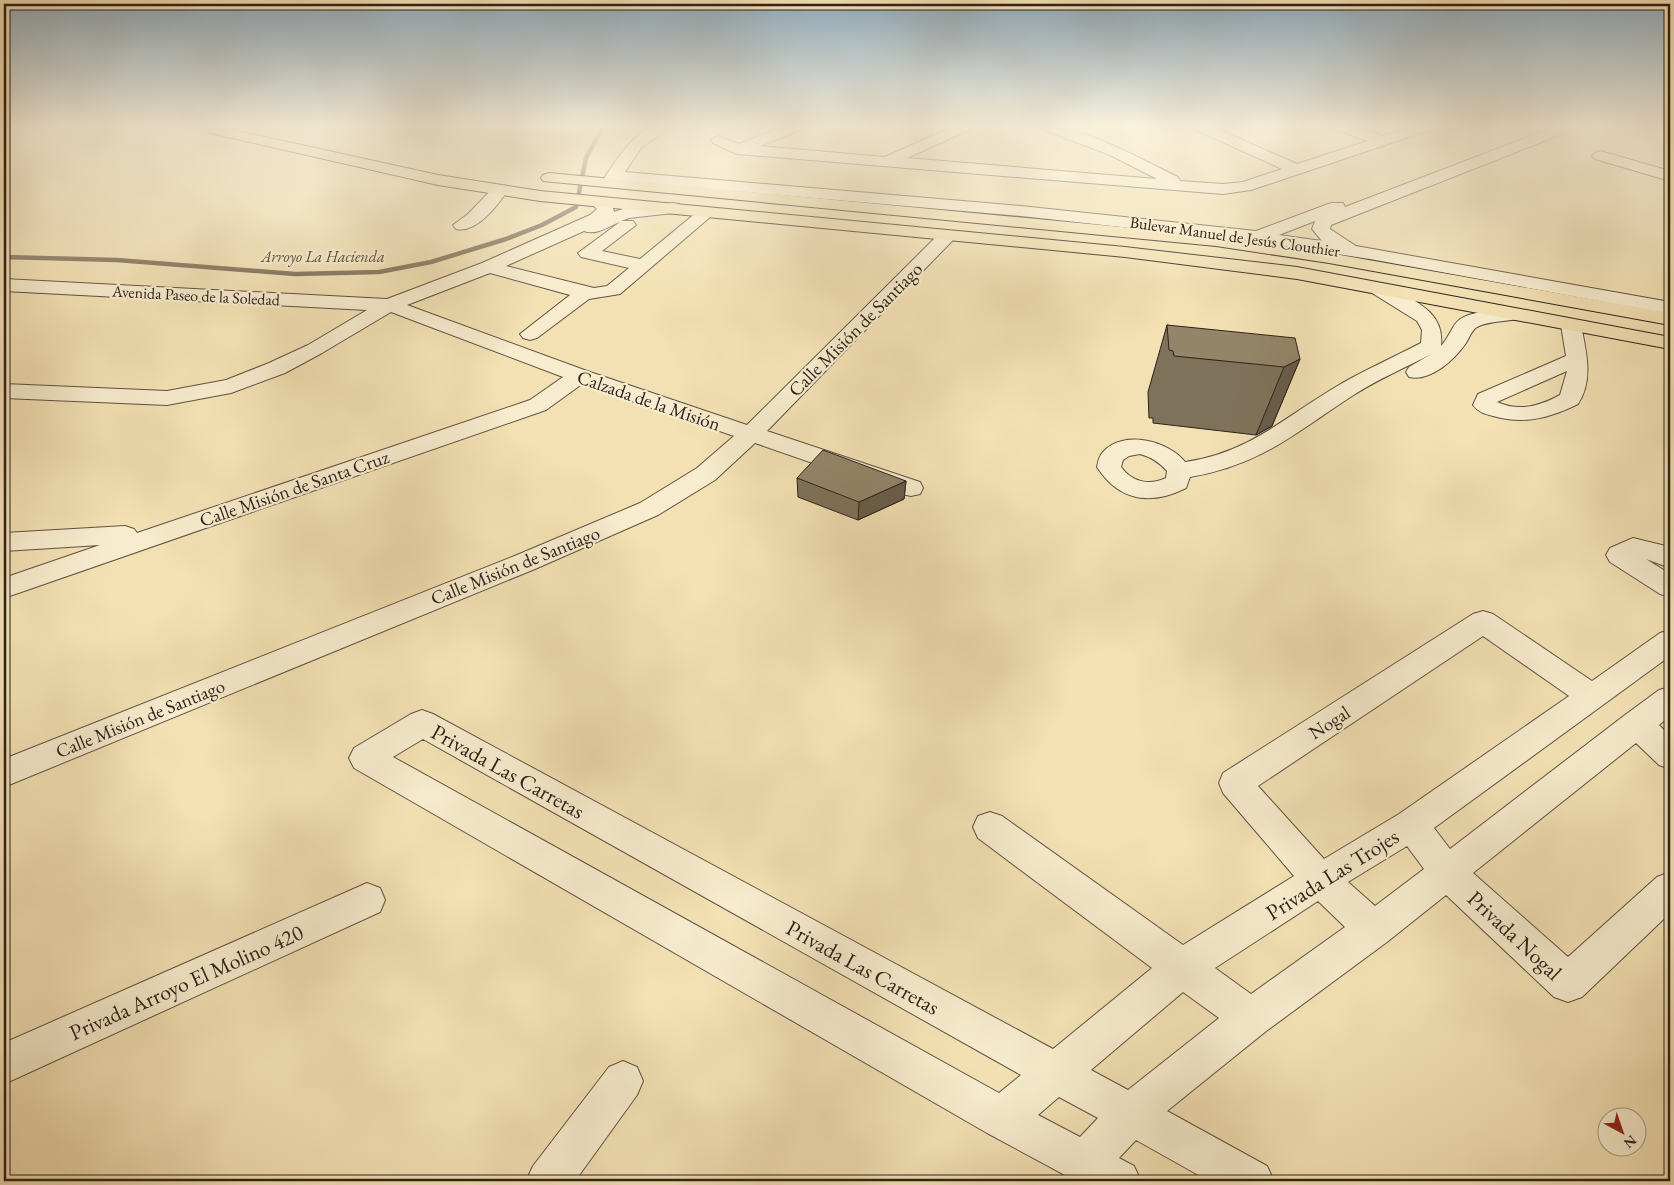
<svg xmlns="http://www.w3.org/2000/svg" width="1674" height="1185" viewBox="0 0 1674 1185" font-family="'EB Garamond',serif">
	<rect width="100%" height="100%" fill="#f3e1b4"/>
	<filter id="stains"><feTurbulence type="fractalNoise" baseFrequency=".004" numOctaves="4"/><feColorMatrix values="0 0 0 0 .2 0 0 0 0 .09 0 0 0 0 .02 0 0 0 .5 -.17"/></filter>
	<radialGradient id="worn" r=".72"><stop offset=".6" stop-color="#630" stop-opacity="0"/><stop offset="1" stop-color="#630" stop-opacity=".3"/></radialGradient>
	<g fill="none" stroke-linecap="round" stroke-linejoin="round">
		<path stroke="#7c6d57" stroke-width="4.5" d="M4,257l113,3 178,14 84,-2 52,-10 75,-23 36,-14 34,-18 10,-49 17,-31"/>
		<g stroke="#5e5140" stroke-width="2">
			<g id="minor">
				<path d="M652,127h19l-30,21 -16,24 396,34 235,25 75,-28h12l2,4 209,-80h20l-2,3 -241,95 -1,4 26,17 314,56v12l-300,-55 -112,-17 -237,-26 -402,-35 -4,5h-12l-2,-3c15,-22 26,-44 51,-56zM1315,221l-3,8 10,12 -43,-6z"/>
				<path d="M783,127h20l-2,3 -41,16 125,11 67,-30h19l-2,3 -62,28 250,21 -47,-24 -66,-25 -2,-3c40,-2 99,32 136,50l2,4 43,3 20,-2 39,-13 -86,-39 -2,-3h19l84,37 71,-23 -30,-11 -2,-3h20l27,9 28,-9h21l-2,3 -179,60 -28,4 -486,-40 -24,-11 -2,-3 7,-4 21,8z"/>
				<path d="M1600,151l70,20v10l-75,-22 -3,-3 3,-3z"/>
				<path d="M500,185l8,5c-10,15 -32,44 -52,39l-3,-4 15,-11 26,-27z"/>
				<path d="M598,197l14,7 2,8 12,-4 47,-5 6,1 2,4 -2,4 -6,1 -44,5 -8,3h12l3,4 -34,26 38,8 62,-51h12l2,4 -96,82 -31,5 -52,39 -7,2 -7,-2 -3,-4 50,-39 -80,-22 -83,32 180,66 160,54 195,-194h12l3,4 -3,4 -187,192 153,51 3,6 -3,6 -9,2 -9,-2 -147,-51 -40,37 -57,35 -123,54 -531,218v-28l513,-204 123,-52 57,-35 37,-32 -152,-52 -36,26 -542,188v-20l96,-33 -96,6v-18l121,-7 9,3 3,4 393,-133 33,-23 -172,-65 -69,41 -37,20 -54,20 -64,12 -163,-7v-14l163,7 59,-11 43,-17 39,-18 59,-35 -363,-19v-12l383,20 95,-36 108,-48 7,-6 -7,-7 2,-4zM620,222l-42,31 3,4 48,11 -22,18 -13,2 -88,-22 78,-35c12,5 25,-5 36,-9z"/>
				<path d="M1379,283l7,2c27,16 59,25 55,61 7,-7 12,-22 18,-26 11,-9 50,-13 63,-10l3,4 -3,4c-14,4 -32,2 -45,9 -5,3 -8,11 -11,16 -11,16 -35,39 -57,34l-3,-5 3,-5 24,-14c-26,14 -55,26 -81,43 -57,37 -91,69 -162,81l-4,11c-36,18 -67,13 -89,-21 1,-5 2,-11 6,-15 20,-23 66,-11 82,10 66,-10 99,-45 154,-77 26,-15 55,-28 82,-42l1,-13 -5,-9 -45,-28 -3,-4 3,-4zM1140,454c11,3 19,8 27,17l-1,7c-17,8 -34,4 -45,-11l2,-7 6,-4z"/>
				<path d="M1571,319l7,2 3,4c5,26 13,55 -3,79 -28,14 -54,21 -85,12 -8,-2 -15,-4 -20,-11l5,-11 88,-38 -5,-31 3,-4zM1567,371l-7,24c-20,11 -41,17 -63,7z"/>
				<path d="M1633,538l37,9v21l-24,-9 24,15v23l-10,-3 -50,-32 -4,-7 4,-7z"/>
				<path d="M1483,611l10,3 99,67 68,-48 10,-3v26l-236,172 16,21 175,-134 34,-25 11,-3v29l-11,9 11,11v33l-11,-4 -23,-22 -163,130 95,84 89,-80 13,-5v41l-88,84 -14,5 -14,-5 -108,-102 -59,47 -122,90 -98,79 100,55 7,15h-65l-73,-41 -17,18 15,8 7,15h-65l-89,-48 -633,-365 -5,-10 5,-10 57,-34 11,-4 11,4 620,335 99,-81 -174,-130 -5,-11 5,-11 12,-4 12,4 181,129 111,-69 -71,-83 -4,-10 4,-10 250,-159zM1483,636l86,60 -170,118 -75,45 -66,-73zM423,739l598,336 -22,18 -606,-336zM1407,846l17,23 -49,37 -27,-24zM1318,901l27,26 -94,67 -36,-26zM1183,992l36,26 -91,72 -37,-20zM1059,1097l39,21 -18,19 -42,-22z"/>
				<path d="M367,883l13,5 5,12 -5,12 -376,172v-41z"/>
				<path d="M623,1061l14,6 6,14 -6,14 -62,86h-49l7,-15 76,-99z"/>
			</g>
		</g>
		<g stroke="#2d211a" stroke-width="2">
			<g id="major">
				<path d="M194,127h26l218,48 102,16 585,56 172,20 373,70v12l-373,-70 -172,-22 -585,-56 -102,-16 -237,-54z"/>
				<path d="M549,173l667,63 113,17 341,60v12l-341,-62 -113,-17 -673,-65 -2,-3 2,-3z"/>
			</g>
		</g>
		<use href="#minor" fill="#f7ecce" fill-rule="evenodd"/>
		<use href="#major" fill="#f3e1b4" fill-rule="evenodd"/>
	</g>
	<g fill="#7f725b" stroke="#2d211a">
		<path d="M1167,325l133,34 -28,67 -16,9 -103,-12v-5h-4l-1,-26z"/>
		<path d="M797,478l109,3 -2,18 -46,21 -60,-23z"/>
	</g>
	<g fill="#685d4a" stroke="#2d211a">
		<path d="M1300,359l-28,67 -16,9 28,-68z"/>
		<path d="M906,481l-2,18 -46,21 1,-18z"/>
	</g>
	<g fill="#94856a" stroke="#2d211a">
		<path d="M1167,325l128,13 5,21 -16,8 -110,-11 -1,-5 -4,-1z"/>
		<path d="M823,450l83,31 -47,21 -62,-24z"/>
	</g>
	<linearGradient id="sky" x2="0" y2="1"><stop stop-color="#91acbe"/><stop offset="0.43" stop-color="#faf2dd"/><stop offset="1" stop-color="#faf2dd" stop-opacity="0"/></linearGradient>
	<rect width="1674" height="293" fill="url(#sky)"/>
	<g text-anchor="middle" stroke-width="4.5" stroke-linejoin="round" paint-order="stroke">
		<g font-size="16" fill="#2d211a" stroke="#f7ecce">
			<text transform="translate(1235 236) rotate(8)" y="6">Bulevar Manuel de Jesús Clouthier</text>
			<text transform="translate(196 295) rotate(3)" y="6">Avenida Paseo de la Soledad</text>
		</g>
		<g font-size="16" font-style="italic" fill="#5b4d3e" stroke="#f7ecce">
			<text x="323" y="262">Arroyo La Hacienda</text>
		</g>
		<g font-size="19" fill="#2d211a" stroke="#f7ecce">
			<text transform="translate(855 329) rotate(-45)" y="7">Calle Misión de Santiago</text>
			<text transform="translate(649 400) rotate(19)" y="7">Calzada de la Misión</text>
			<text transform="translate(294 488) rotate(-19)" y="7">Calle Misión de Santa Cruz</text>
			<text transform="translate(515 565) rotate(-22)" y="7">Calle Misión de Santiago</text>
			<text transform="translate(140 718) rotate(-22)" y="7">Calle Misión de Santiago</text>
			<text transform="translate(1329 722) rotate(-33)" y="7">Nogal</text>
		</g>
		<g font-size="22" fill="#2d211a" stroke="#f7ecce">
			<text transform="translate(508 771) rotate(29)" y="8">Privada Las Carretas</text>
			<text transform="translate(1332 874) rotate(-32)" y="8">Privada Las Trojes</text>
			<text transform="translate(1515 935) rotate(43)" y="8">Privada Nogal</text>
			<text transform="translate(863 967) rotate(29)" y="8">Privada Las Carretas</text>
			<text transform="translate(186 982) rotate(-24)" y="8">Privada Arroyo El Molino 420</text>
		</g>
	</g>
	<rect width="1674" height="1185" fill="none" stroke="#f3e1b4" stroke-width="20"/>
	<rect x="5" y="5" width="1664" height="1175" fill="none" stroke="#2d211a" stroke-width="2.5"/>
	<rect x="10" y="10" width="1654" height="1165" fill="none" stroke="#2d211a"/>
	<g transform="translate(1622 1132) rotate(140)"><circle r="24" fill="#f7ecce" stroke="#a69b86"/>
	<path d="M0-4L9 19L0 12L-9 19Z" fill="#8f2418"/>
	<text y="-8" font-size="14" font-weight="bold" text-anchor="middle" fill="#2d211a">N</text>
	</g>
	<rect width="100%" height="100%" filter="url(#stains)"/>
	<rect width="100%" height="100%" fill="url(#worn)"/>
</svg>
